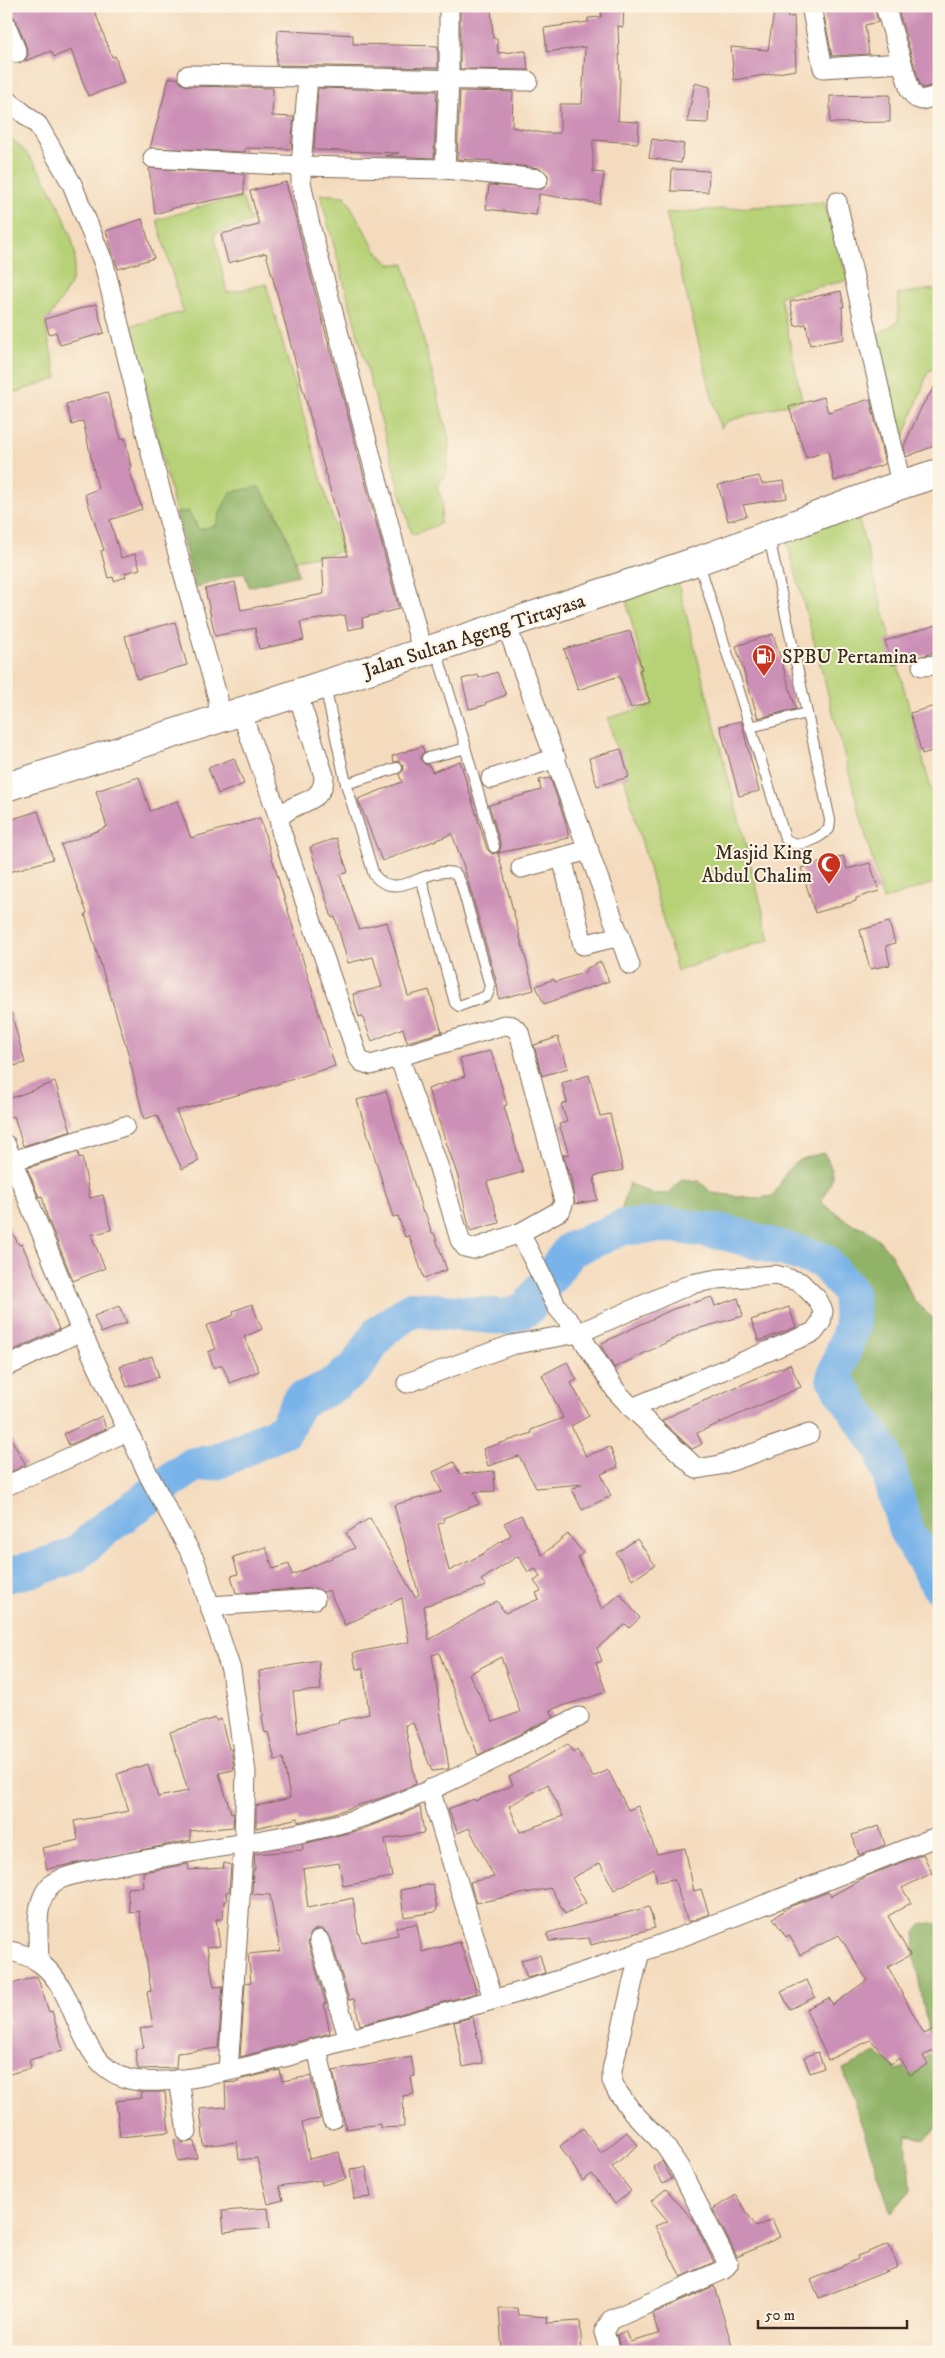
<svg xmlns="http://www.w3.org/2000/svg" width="945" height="2358" viewBox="0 0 945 2358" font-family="'IM FELL DW Pica',serif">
	<rect width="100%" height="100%" fill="#fcf5e5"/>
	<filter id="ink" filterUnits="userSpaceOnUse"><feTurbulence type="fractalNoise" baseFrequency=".02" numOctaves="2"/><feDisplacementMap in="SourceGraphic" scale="10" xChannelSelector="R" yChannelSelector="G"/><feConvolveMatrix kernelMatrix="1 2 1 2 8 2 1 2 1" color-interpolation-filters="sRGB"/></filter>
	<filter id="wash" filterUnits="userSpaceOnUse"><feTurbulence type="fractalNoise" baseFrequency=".0096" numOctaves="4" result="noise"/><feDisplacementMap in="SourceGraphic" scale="20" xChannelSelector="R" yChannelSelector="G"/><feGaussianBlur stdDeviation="1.12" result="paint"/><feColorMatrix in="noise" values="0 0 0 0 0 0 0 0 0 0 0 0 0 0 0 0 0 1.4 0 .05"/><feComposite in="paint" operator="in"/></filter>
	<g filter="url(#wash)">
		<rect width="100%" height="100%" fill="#f4dbbe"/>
		<g fill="#b6d176" stroke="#787e4a">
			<path d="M6,136c29,13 67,89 69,120 0,6 -1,16 -3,23 -4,13 -20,33 -27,46l12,53 -51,18z"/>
			<path d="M320,194l25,2 30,53 14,15h15l45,176 -2,29 -10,19 6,15 -3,21 -28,11z"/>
			<path d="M242,198l9,24 -37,12 13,59 39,-9 76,267 -47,9 -20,-52h-53l-6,17 -17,5 -4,-8 -19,-9 -46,-187 53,-14 -26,-92 52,-16z"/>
			<path d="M824,202l24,78 -68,16 22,104 -74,21 -8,7 -54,-215z"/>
			<path d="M933,289l6,2v74l-11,7 -25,68 -26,-106 21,-12v-28z"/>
			<path d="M857,513l82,306v62l-56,19 -97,-363z"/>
			<path d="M677,579l93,360 -93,32 -69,-253 45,-13 -28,-109z"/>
		</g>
		<g fill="#90b367" stroke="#666e42">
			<path d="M259,487c19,26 34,57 39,88l-49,12 -5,-15 -49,16 -19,-75 12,-2 11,19 17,-5 6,-17 9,-16z"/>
			<path d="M824,1153c13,22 9,28 -3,49l29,21 16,6 14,12 11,13 23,47 25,23v249l-27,-46 -22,-79 -47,-71 16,-50 -1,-38 -31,-36 -99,-27 -56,-8 -50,1v-12l7,-24 23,11 18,-1 11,-14 18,2 13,12 44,5 17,-2c18,-30 14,-35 51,-43z"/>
			<path d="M930,1923l9,1v202l-14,12 -18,-3c-2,20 4,36 4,55l-20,23 -48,-144 33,-16 22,17 34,-16 -18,-101 1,-21 6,-7z"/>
		</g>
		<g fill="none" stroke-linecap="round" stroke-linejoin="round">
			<path stroke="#78b3e9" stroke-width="36" d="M6,1575l32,-7 37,-13 28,-25 90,-65 23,-3 69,-32 14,-29 31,-14 26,-19 23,-35 33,-24 93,8 22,-8 43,-59 54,-23 47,-2 56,8 95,27 28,32 2,34 -18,52 49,73 23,79 33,56"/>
		</g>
		<g id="blocks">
			<g fill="#cc8fb6" fill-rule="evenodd">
				<path d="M6,6h85l2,6h2l17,45 3,-1 9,27 -36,13 -17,-46 -17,7 -3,-6 -26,10 3,-6 -1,-6 -11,-29 -3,-4 -7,-2z"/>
				<path d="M460,6h31l2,32h4l1,15 28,-2 2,19 -68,-1z"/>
				<path d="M602,6h22l-1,21 -5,-1 2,53 -2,42 21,1 -1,21 -45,-3v32l11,1 -4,31 -61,-10 -3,21 -50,-6 3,-24 53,4 5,-4 1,-10 -9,-7 -47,-5v-2l-35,-2 3,-68 53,1 -1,35 31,6h17v-29h22l3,-57 -38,5 -3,-24 44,-6v-4l13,-1z"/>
				<path d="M775,6h11l2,12 6,-2 2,54 -62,10 -3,-33 37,3z"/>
				<path d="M836,6h38l4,16 -13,3 4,29 -37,2 -9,-45 14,-3z"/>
				<path d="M897,6h42v78l-16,4 -3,-3z"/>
				<path d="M278,30l75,5v9l85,2v22l-162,-3z"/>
				<path d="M169,78h8l5,6 6,2 85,2 -1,28 22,1 -3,32 -46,-1v4l-95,-4z"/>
				<path d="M695,83l15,4 -2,36 -21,-1z"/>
				<path d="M318,88l119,3 -3,67 -49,-2 14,-3 -85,-3z"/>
				<path d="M890,95v27l-60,1v-27z"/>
				<path d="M652,139l32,5 -3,19 -32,-5z"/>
				<path d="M149,168l95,6v20l-70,14 -19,6z"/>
				<path d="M672,169l37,2 -1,21 -37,-1z"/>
				<path d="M286,182l113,427 -37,9 1,9 -15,3 -3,-15 -45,7 4,18 -45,9 -4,-21 -40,8 -10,-47 30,-7 6,28 83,-16 -2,-37 26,-1 -82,-303 -38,10 -7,-29 38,-9 -9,-34z"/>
				<path d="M142,219l12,39 -36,11 -12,-38z"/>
				<path d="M841,291l3,16h-2l2,32 -34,6 -4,-21 -11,2 -5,-24z"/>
				<path d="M96,304l8,29 -44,12 -4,-13 -7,2 -4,-15z"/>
				<path d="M939,380v64l-33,13 -2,-11 18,-40z"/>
				<path d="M107,392l14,47 4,-1 6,30 -2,1 13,40 -32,11 11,38 14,-4 5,15 -15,4 1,4 -12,4 -1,-4 -5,1 -7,-27 3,-1 -19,-56 13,-5 -15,-68 -11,4 -6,-21z"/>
				<path d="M824,397l4,15 42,-13 15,65 -51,17 -6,-30 -22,7 -17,-51z"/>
				<path d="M759,476l3,8 22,-3 3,17 -44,7 4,11 -19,5 -10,-36z"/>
				<path d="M175,622l12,43 -50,14 -12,-43z"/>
				<path d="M939,624v27l-47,14 -7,-24z"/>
				<path d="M630,631l12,38 -3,1 11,32 -19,6 -12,-32 -41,14 -14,-41z"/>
				<path d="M773,634l23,75 -38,9 -22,-72z"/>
				<path d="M497,672l9,23 -21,8 1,2 -17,4 -7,-30 16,-4 1,3z"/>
				<path d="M939,705v44l-17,5 -12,-41z"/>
				<path d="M741,721l18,70 -20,5 -19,-70z"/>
				<path d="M422,746l2,6 -3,4v4l4,4 4,1 3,7 28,-11 27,88 5,5 7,-2 2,-6 -12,-41 52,-15 -2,-10 11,-2 15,42 4,18 -71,15 36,137 -35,9 -2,-15 -33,-117 -12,-33 -70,27 -24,-62 44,-17 -3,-8 5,-4 -1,-4 -4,-5 -5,1 -2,-6z"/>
				<path d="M621,749l8,28 -32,9 -8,-28z"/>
				<path d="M234,758l10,26 -26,10 -10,-26z"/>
				<path d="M139,777l11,34 27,-10 14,37 69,-20 75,248 -64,20 -95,25 23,50 -17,8 -25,-54 -13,4 -17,-70 -42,-135 2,-1 -26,-68 46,-18 -11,-36z"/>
				<path d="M38,811l15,48 -47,14v-52z"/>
				<path d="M336,838l12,34 -8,3 19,54 28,-7 21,74 21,-6 13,42 -35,10 -4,-14 -31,13 -10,-25 -3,1 -6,-23 29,-7 -9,-30 -25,6 -13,-46 -3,1 -22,-71z"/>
				<path d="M843,856l4,13 23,-6 9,28 -23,7v3l-41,12 -14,-45z"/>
				<path d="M889,922l6,21 -9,3 4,19 -20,4 -10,-39z"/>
				<path d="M601,962l8,19 -65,23 -8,-18 18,-7 1,3 31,-10 -1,-3z"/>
				<path d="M11,1012l14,51 -19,5v-55z"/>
				<path d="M558,1037l10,31 -26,8 -8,-31z"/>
				<path d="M491,1051l16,54 -3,1 19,66 -36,10 12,41 -29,8 -12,-54 -30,-88 37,-13 -5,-17z"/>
				<path d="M589,1075l11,41 10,-2 13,56 -29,6 3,24 -22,4 -5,-30 -1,1 -6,-20 6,-1 -10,-30 8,-2 -6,-18 6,-2 -5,-19z"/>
				<path d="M55,1082l16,49 -48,15 -9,-30 -8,2v-18z"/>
				<path d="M386,1091l37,122 2,-1 7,21h2l13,37 -23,8 -15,-42 -4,1 -7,-21 -5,1 -36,-117z"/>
				<path d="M78,1152l1,6 3,-1 8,41 13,-3 8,35 -20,5 14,33 -32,13 -26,-65 -5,-20 -3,1 -12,-29z"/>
				<path d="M6,1222l13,23 3,-1 37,85 -53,25z"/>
				<path d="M712,1297l3,9 23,-8 5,18 -53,15 -76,37 -14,-24 73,-35z"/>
				<path d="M252,1304l10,25 -18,8 15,34 -29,12 -8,-18 -8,3 -6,-16 8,-3 -10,-23 28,-11 -1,-4z"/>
				<path d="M119,1306l8,17 -26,10 -7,-17z"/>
				<path d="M789,1307l7,20 -37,14 -8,-21z"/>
				<path d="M152,1356l7,21 -32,10 -7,-21z"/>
				<path d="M567,1362l10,18 -6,3 18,33 -18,10 15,30 24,-9 8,20 -17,7 10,22 -29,14 -10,-21 10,-5 -46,4 -17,-32 -31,10 -5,-17 49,-16 -1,-3 32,-12 -21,-43z"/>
				<path d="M790,1364l11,23 -104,46 5,11 -10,5 -30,-28 16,-9z"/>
				<path d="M102,1416l4,13 -37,16 -5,-11z"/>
				<path d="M6,1430l20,35 -20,9z"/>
				<path d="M454,1462l6,12 34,-3 1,20 -21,1 5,12 -36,14 1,4 -6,2 11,47 32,-16 30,-20 -7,-12 17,-8 21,40 26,-21 15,19 -5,4 24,52 18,-15 20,24 -11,10 -3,-4 -29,24 5,13 -6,2 10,29 -56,18 4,7 -76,38 -39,-102 -7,2 17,114 -17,2 -19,-48 -8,2 11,59 -35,14 -50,16 -33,8v-4l-42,10v-22l34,-8 -7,-40 -8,2 -7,-28 -3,1 -3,-16 1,-1 -4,-45 60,-10 2,29 -28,2 5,41 41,-10 -1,-2 31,-7 -6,-46 -7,1 -3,-16 56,-11 -7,-44 -57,27 -16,-35 -5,2 -10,-4 -78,5 -5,-17 7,-2 -5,-17 33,-10 7,22 16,-5 3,11 63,-27 -9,-15 24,-15 45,79 4,-2 -25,-90 48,-13 -9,-20zM518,1556l10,16 8,-3 4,8 -6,4 7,10 -5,2 3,6 -34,14 -8,-12 -68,39 -5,-34 62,-20 -5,-6zM501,1657l19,55 -27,10 -24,-48z"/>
				<path d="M637,1539l18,26 -22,15 -17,-27z"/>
				<path d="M216,1718l1,3 4,-2 8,30h2l3,21 -15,3 12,40 3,-1 -1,15 -43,4 1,9 -5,1 -139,28 -5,-21 36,-8 -4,-19 55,-10 -12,-37 31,-10 10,33 30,-6 -18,-59z"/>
				<path d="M568,1744l5,9 4,-3 16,27 15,-7 20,40 10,-4 19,48 28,-6 9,43 7,-2 8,25 -21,8 -14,-43 -17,3 -3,-13 -40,21 -14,-27 -28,15 14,25 -21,11 -14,-26 -75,15 -6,-21 24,-5 -25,-49 -11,5 -10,-24 26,-10 1,2 38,-16 -4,-8zM548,1784l15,32 -43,16 -11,-26z"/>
				<path d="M420,1807l4,26 -39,6 7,38 -49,9 -4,-23 -36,6 5,39 45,-10 5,34 4,10 36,-7 -2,-8 21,-3 5,28 38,-10 17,51 -117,32 -6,-26 -5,1 -19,-64 -8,-7h-6l-5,4 -3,10 18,61h-2l6,29 -90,24 5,-74 6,-1 -3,-28 32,-3 -10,-56 -18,-1 1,-24h2l-1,-16 49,-4 -1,-6 58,-14z"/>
				<path d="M879,1826l6,19 -26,10 -7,-20z"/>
				<path d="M923,1854l9,19 -30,15 9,15 -23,13 22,39 -22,12 36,67 15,-7v21l-16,8 5,8 -18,11 -11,-17 -8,6 -20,-24 -43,20 -22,-51 23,-11 4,7 34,-25 -28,-45 -39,20 -11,-20 -3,2 -13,-19 16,-11 39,-15 3,4 36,-20z"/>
				<path d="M224,1863l7,2 -2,27h-3l1,9h-3l-1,18h-7l4,27 -13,1 7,40 9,-1 -5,62 -41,5 -1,15 -38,1 -3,-20 9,-1 -4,-19 13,-3 -6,-34 4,-1 -12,-80 -9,2 -3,-25 17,-1 -1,-15 45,-8 1,6 34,-2z"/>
				<path d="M433,1884l4,26 -2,2 -31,5 -4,-27z"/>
				<path d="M649,1907l6,21 -64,17 -2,-7 -40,3 -2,-8z"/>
				<path d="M540,1955l5,18 -18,5 -6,-18z"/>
				<path d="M37,1976l12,36 3,-1 11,39 -34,10 2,8 -25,7v-51l4,-1 -4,-14v-23z"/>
				<path d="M807,1980l8,17 -25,12 -9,-17z"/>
				<path d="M473,2017l10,46 -20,4 -9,-45z"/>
				<path d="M818,2052l6,16 -14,5 -6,-16z"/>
				<path d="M411,2057l4,19 -4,1 3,17 -11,2 1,31 -24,1v-4l-34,5 -13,-58z"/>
				<path d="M280,2070l2,11 29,-5 9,43 -18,3 7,37 30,-7 7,27 -24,6 -1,-5 -42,6 4,14 -15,4 -11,-46 -18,2 -2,-18 -33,4 -4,-37 26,-2 -1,-24 14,-1 -1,-2z"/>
				<path d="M141,2092h24l4,40 -49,5 -4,-36 26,-3z"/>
				<path d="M583,2128l18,25 26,-21 11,13 -26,22 19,24 -16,13 -23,-30 -9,7 -23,-35z"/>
				<path d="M178,2139l5,4 11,-2 3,17 -19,3 -4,-21z"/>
				<path d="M662,2161l10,18 -9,5 -10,-17z"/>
				<path d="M366,2167l5,30 -17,2 -4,-30z"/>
				<path d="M666,2189l27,31 21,42 -33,15 -26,-51 13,-5 -17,-20z"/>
				<path d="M736,2195l20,32 16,-8 8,18 -43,20 -24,-48z"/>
				<path d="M268,2208l2,20 -46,4 -2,-21z"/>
				<path d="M889,2244l9,23 -79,31 -8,-18 47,-21 -1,-3z"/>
				<path d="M714,2286l20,66h-113l-4,-17 8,-4 5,11 29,-8 -7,-20z"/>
				<path d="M499,2308h18l1,7 30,2 -1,6 33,-2 2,31h-80z"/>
			</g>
		</g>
	</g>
	<g filter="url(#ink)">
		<use href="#blocks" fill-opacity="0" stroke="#7c6856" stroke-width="1"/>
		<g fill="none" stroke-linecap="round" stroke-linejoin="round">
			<g stroke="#7c6856" stroke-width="12">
				<g id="lane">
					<path d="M699,563l86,275c12,13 33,1 44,-9l1,-9 -61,-283"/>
					<path d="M325,686l21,98 28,91c24,29 54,-12 82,-1l5,9 29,103 -3,10 -28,10 -4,-3 -34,-125"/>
					<path d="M750,727l57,-14"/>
					<path d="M465,747l29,100"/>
					<path d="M427,758l36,-9 2,-5 -29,-94"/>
					<path d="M346,784l51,-16"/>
				</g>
			</g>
			<g stroke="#7c6856" stroke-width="21">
				<g id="street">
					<path d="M811,6l12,62 79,-5"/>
					<path d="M885,6l25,84 6,8 6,2 17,-5"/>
					<path d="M6,25l11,28"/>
					<path d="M188,75l120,2"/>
					<path d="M6,99l32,26 34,59 32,80 54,217 60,218 1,21"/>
					<path d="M153,158l148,8 144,3 93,10"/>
					<path d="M445,169l4,-89v-74"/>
					<path d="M837,202l64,282"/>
					<path d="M506,624l124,341"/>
					<path d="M423,654l-114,-433 -8,-39v-16l7,-89 220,4"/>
					<path d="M922,666l17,-1"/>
					<path d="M297,692l27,84c0,30 -30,23 -45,42l2,13 77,226 4,5 9,3 133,-40 8,1 7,6 45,169 -3,9 -41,23 -47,16 -8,-2 -5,-7 -21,-72 -40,-111"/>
					<path d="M241,712l38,106"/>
					<path d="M491,779l65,-21"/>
					<path d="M562,857l21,88 37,-9"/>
					<path d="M521,868l68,-18"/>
					<path d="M6,1145l75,186 68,145 46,85 36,109 15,102 -2,70 -16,228"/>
					<path d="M6,1166l6,-5 113,-35"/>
					<path d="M6,1367l75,-36"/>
					<path d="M407,1383l104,-38 68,-12 112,-49 26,-5 59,-4 24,7 18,18 5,11 -2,11 -7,10 -182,76 -16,-17 -37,-58 -22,-26 -37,-74"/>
					<path d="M632,1408l65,61 23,-4 89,-31"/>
					<path d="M6,1486l122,-55"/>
					<path d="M211,1606l104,-7"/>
					<path d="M430,1789l63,210"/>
					<path d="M319,1940l30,100"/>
					<path d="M6,1950c11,2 26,7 34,13 41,30 34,102 89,116 43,11 145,-19 189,-31 98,-28 200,-52 295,-86 110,-39 217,-84 326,-126"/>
					<path d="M39,1962c0,-24 -7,-62 14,-79 13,-11 100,-24 121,-28 60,-11 123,-18 182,-36 77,-25 150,-67 223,-102"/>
					<path d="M317,2048l15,71"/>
					<path d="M179,2079l8,53"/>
					<path d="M610,2352l-6,-20 7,-12 112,-50 5,-6 -49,-97 -14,-21 -35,-37 -13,-18 -5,-10v-11l28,-119"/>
				</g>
			</g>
			<g stroke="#7c6856" stroke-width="30">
				<path id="primary" d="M6,787c231,-73 461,-149 691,-226 81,-28 160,-64 242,-88"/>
			</g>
			<use href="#lane" stroke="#fff" stroke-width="10"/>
			<use href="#street" stroke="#fff" stroke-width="19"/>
			<use href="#primary" stroke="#fff" stroke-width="28"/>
		</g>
	</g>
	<defs>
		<g id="fuel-pin" transform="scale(1.25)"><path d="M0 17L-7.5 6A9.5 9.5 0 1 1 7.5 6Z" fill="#c8321e" stroke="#fcf5e5"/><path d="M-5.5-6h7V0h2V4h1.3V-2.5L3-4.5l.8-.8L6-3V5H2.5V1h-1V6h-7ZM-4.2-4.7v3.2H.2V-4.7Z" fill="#fff"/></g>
		<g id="mosque-pin" transform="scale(1.25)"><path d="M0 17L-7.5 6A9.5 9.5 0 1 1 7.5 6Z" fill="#c8321e" stroke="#fcf5e5"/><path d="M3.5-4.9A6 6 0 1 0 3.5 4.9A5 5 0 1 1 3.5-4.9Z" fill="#fff"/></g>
	</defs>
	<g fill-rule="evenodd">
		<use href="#fuel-pin" x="764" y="656"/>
		<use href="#mosque-pin" x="829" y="864"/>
	</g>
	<g text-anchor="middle" stroke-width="4" stroke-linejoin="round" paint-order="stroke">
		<g font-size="20" fill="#3b2a1e" stroke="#fcf5e5">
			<text transform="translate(474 635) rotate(-18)" y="7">Jalan Sultan Ageng Tirtayasa</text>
		</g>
		<g font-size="20" fill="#3b2a1e" stroke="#fcf5e5" text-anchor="start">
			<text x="782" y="663">SPBU Pertamina</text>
			<text x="812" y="859" text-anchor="end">Masjid King<tspan x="812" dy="23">Abdul Chalim</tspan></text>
		</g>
	</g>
	<rect width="945" height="2358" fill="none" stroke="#fcf5e5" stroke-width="25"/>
	<path d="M758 2320v8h149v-8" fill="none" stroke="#3b2a1e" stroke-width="2.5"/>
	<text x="765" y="2320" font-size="15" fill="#3b2a1e" stroke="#fcf5e5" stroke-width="4" paint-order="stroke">50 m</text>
</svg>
